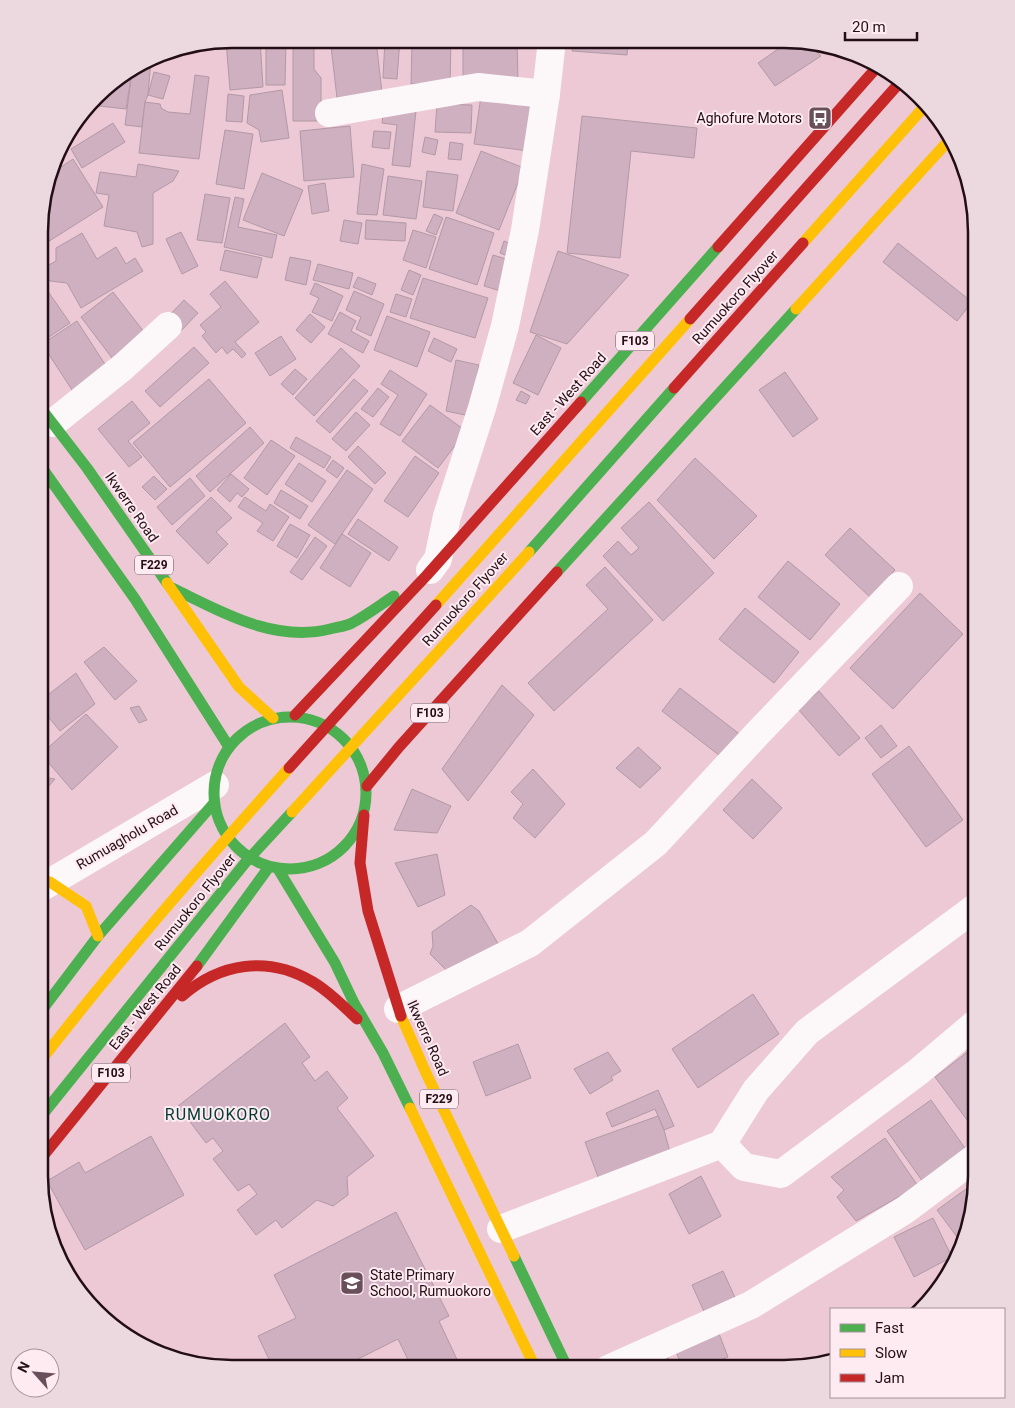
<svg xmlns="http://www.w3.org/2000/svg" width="1015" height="1408" viewBox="0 0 1015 1408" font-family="Roboto,sans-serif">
	<rect width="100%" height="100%" fill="#ecc9d5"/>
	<g fill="#ceb0c0" stroke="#b299a5">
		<path d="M260,39l3,48 -33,3 -4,-49z"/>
		<path d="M266,39h20l-1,46h-19z"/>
		<path d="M297,39h24v1l-23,3z"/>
		<path d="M385,39h15l-3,40 -14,-1z"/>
		<path d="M412,39h39l-1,46 -39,-1z"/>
		<path d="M463,39l54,1 1,41 -55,1z"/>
		<path d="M376,40l6,53 -45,5 -6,-52z"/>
		<path d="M574,40h54l-1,15 -55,-4z"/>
		<path d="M695,40h46v1l-45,5z"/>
		<path d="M791,40h14l16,16 -46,30 -17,-23z"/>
		<path d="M293,46h21v23l7,9v43h-28z"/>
		<path d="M151,60l-3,35 -3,7 -3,25 -17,-2 7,-54z"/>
		<path d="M132,71l-6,38 -27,-3 2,-16 4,-4z"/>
		<path d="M154,72l16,4 -7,23 -15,-4z"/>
		<path d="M195,75l14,2 -10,82 -60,-6 6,-51 15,2 1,4 7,4 22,2z"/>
		<path d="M282,90l7,48 -28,4 -2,-12 -12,-7 3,-28z"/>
		<path d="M228,94l16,2 -2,26 -16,-1z"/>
		<path d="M481,96l55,7 -7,48 -55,-7z"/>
		<path d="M437,104l35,1 -1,28 -36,-1z"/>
		<path d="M384,108l32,3 -6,56 -18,-2 5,-40 -15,-2z"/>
		<path d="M582,116l115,12 -3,30 -63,-7 -11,107 -53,-5z"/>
		<path d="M113,123l12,19 -43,26 -11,-19z"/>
		<path d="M350,126l4,51 -50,4 -4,-50z"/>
		<path d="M225,130l28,4 -9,55 -28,-5z"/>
		<path d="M374,131l17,1 -2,17 -17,-2z"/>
		<path d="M425,137l13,3 -3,15 -13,-3z"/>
		<path d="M450,142l13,2 -2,16 -13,-1z"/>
		<path d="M481,151l43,17 -25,62 -43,-17z"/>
		<path d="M73,159l30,48 -60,38 -3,-4v-35l12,-33z"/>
		<path d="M138,164l41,7 -6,10 -20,12v51l-11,3 -5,-15 -33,-6 5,-31 -13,-2 4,-21 36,5z"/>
		<path d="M362,164l22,5 -7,46 -20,-1z"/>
		<path d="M427,171l31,4 -5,36 -30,-4z"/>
		<path d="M262,173l41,17 -19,46 -41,-16z"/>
		<path d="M388,176l34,5 -6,38 -33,-4z"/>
		<path d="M325,183l4,28 -17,3 -4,-28z"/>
		<path d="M205,194l25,4 -8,45 -25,-3z"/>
		<path d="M235,197l9,2 -6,28 39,8 -5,23 -48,-11z"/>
		<path d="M434,214l9,4 -7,17 -10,-4z"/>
		<path d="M446,217l48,16 -17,52 -48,-16z"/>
		<path d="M344,220l18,3 -4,21 -18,-3z"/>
		<path d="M366,220l40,3 -1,18 -40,-2z"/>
		<path d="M413,230l23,7 -10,31 -23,-8z"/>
		<path d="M181,232l17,34 -16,8 -16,-35z"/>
		<path d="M82,233l15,26 19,-12 10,17 9,-6 8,13 -62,37 -14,-25 -17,-2 -8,-12 14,-8v-13z"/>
		<path d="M504,241l11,4 -5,12 -10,-4z"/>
		<path d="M898,243l74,59 -15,19 -74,-59z"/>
		<path d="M225,250l37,8 -5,20 -37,-8z"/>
		<path d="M558,251l71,24 -62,69 -37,-12z"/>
		<path d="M493,255l20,6 -9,31 -20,-6z"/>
		<path d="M290,257l21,4 -5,24 -21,-5z"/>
		<path d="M318,264l35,9 -4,16 -36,-9z"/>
		<path d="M409,270l12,5 -8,20 -12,-5z"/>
		<path d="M358,277l18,7 -4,11 -19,-8z"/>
		<path d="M423,278l65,20 -13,40 -65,-20z"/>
		<path d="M40,280l30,43 -30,20z"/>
		<path d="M225,281l34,41 -24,20 11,12 -4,4 -9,-9 -6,5 -5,-7 -6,6 -14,-17 4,-4 -6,-7 21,-18 -11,-13z"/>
		<path d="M315,283l28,13 -11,25 -20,-9 7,-14 -9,-4z"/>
		<path d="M354,291l30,13 -13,32 -15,-7 5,-12 -15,-7z"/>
		<path d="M113,292l35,45 -33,25 -34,-45z"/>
		<path d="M396,294l16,5 -6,18 -16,-5z"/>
		<path d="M184,300l14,13 -19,20 -14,-13z"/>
		<path d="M340,312l16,9 -5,10 18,10 -6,12 -35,-19z"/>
		<path d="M310,314l15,13 -14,16 -15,-13z"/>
		<path d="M387,316l43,16 -13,35 -43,-17z"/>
		<path d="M77,321l33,51 -34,24 -34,-52z"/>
		<path d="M536,335l25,13 -23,47 -25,-12z"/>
		<path d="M281,336l15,23 -26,17 -15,-23z"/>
		<path d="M434,338l23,11 -6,13 -23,-11z"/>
		<path d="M194,347l15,16 -49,44 -15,-16z"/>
		<path d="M341,348l19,18 -46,50 -19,-18z"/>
		<path d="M456,360l23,5 -9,51 -24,-5z"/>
		<path d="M295,369l12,10 -14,16 -12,-11z"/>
		<path d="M390,370l37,24 -27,42 -20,-12 18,-29 -17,-11z"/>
		<path d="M785,372l33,47 -25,18 -34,-47z"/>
		<path d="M209,379l37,44 -76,64 -37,-44z"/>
		<path d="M354,379l14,12 -38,42 -14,-12z"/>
		<path d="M378,388l11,9 -16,20 -12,-8z"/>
		<path d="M521,391l9,5 -4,8 -10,-4z"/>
		<path d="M132,401l18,22 -22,18 14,16 -13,10 -31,-38z"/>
		<path d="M430,405l36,26 -28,37 -36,-27z"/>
		<path d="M356,412l14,13 -24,26 -14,-12z"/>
		<path d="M250,427l14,16 -54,49 -14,-16z"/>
		<path d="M296,437l35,20 -7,11 -34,-20z"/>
		<path d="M271,440l24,16 -28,39 -23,-17z"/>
		<path d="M358,446l28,27 -11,11 -27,-27z"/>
		<path d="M415,456l24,17 -31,44 -24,-16z"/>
		<path d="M695,458l62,58 -43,43 -57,-59z"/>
		<path d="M333,460l11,8 -7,10 -11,-8z"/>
		<path d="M299,463l27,18 -14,21 -27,-18z"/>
		<path d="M347,470l26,19 -38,55 -27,-19z"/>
		<path d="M231,474l18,15 -7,8 -5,-4 -7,9 -13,-12z"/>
		<path d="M154,476l13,13 -12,11 -13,-13z"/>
		<path d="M190,478l15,18 -33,29 -15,-18z"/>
		<path d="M281,490l27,16 -8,13 -26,-16z"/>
		<path d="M211,497l21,21 -16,14 12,12 -20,20 -32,-33z"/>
		<path d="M245,497l21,14 4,-7 19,13 -16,24 -16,-10 6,-8 -25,-16z"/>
		<path d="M649,502l65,71 -51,48 -60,-65 15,-15 13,14 8,-7 -18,-20z"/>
		<path d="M358,519l40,28 -9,14 -41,-27z"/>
		<path d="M290,524l20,11 -13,23 -20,-12z"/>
		<path d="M850,528l45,42 -25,27 -45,-42z"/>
		<path d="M342,534l29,19 -21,34 -30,-19z"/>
		<path d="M315,537l12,9 -25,34 -12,-8z"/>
		<path d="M788,561l52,43 -30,36 -52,-43z"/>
		<path d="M605,567l48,53 -99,91 -26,-28 80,-74 -22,-24z"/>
		<path d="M920,593l43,41 -70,75 -43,-41z"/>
		<path d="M745,608l54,44 -25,31 -55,-44z"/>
		<path d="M104,647l33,34 -22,19 -31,-38z"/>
		<path d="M76,673l19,31 -35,27 -20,-24v-6z"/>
		<path d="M502,685l32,30 -66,86 -26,-32z"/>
		<path d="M680,688l62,48 -18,23 -62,-48z"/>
		<path d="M819,691l41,47 -21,18 -41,-47z"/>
		<path d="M139,706l8,14 -8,3 -9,-15z"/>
		<path d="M86,714l32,33 -46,43 -31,-36z"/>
		<path d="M881,725l16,21 -16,12 -16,-20z"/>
		<path d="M909,746l54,74 -37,27 -54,-73z"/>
		<path d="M638,747l23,21 -21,20 -24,-20z"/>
		<path d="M533,769l32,35 -30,34 -22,-20 10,-14 -12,-12z"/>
		<path d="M42,777l13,2 -16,18v-18z"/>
		<path d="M752,779l30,29 -29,31 -30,-29z"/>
		<path d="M412,789l39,17 -14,27 -43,-3z"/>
		<path d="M437,854l8,41 -27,12 -23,-44z"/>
		<path d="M471,905l8,6 21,36 -48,29 -22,-22 3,-8 -1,-14z"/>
		<path d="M753,994l26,40 -81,54 -26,-39z"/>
		<path d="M285,1023l25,34 -8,6 13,18 12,-10 21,27 -11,10 37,48 -27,21 1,18 -15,11 -16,-6 -35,28 -6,-8 -20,15 -19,-25 20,-16 -8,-10 -11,7 -25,-32 10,-8 -10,-13 -7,5 -28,-37z"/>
		<path d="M518,1044l13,34 -45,18 -13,-34z"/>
		<path d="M970,1050l6,8v74l-41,-55z"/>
		<path d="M608,1052l13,19 -10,6 2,3 -23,14 -16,-25z"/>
		<path d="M658,1090l16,36 -10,4 -9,-21 -43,18 -6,-14z"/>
		<path d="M931,1100l36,51 -44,31 -36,-51z"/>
		<path d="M658,1116l6,14 6,22 -72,25 -13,-35z"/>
		<path d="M151,1136l33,59 -99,55 -38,-69 32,-19 6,11z"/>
		<path d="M885,1138l33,48 -62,35 -19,-24 7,-7 -13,-13z"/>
		<path d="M701,1176l20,40 -32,18 -20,-40z"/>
		<path d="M966,1189l8,10 -8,40 -3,6 -26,-35z"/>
		<path d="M396,1212l53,104 -10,5 22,47h-49l-14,-29 -58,29h-67l-15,-32 38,-18 -22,-43z"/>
		<path d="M933,1218l19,39 -38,20 -20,-40z"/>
		<path d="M723,1271l14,31 -31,14 -14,-31z"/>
		<path d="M936,1293l-11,11 -2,-6z"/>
		<path d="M716,1326l12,31 -30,12h-15l-10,-25z"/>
		<path d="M666,1353l7,16h-40z"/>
		<path d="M726,1364l2,5h-12z"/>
	</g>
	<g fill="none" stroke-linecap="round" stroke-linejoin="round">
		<g stroke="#fcf7f9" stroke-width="28">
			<path d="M329,113l149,-26 68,7"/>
			<path d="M53,423l70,-56 45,-41"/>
			<path d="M430,570l8,-11 9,-43 35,-108 23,-82 20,-96 21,-136 6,-54"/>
			<path d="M39,889l176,-104"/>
			<path d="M398,1009l132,-66 126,-100 101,-109 142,-148"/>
			<path d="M722,1144l22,23 37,7 137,-102 58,-49"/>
			<path d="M501,1229l221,-85 34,-54 51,-58 169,-125"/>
			<path d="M608,1369l143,-64 154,-95 71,-53"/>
		</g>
		<g stroke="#4caf50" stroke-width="11">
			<path d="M581,402l137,-155"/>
			<path d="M40,407l47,61 80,115"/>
			<path d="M40,465l95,134 94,148"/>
			<path d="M529,552l145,-164"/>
			<path d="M557,572l239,-263"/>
			<path d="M172,588c50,24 102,55 158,41 8,-2 16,-3 22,-6 15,-8 28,-18 42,-27"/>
			<circle cx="290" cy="793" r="76"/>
			<path d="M278,869l57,94 19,40 29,50 27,55"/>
			<path d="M197,966l72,-99"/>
			<path d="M39,1014l59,-78 116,-133"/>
			<path d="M39,1119l206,-256 47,-51"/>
			<path d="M514,1256l54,113"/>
		</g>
		<g stroke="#ffc107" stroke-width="11">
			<path d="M803,243l121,-136"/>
			<path d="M796,309l154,-170"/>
			<path d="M167,583l72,104 34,31"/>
			<path d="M436,605l254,-286"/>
			<path d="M292,812l237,-260"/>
			<path d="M50,882l36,24 12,30"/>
			<path d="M401,1016l25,57 88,183"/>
			<path d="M39,1063c79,-102 164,-199 250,-295"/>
			<path d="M410,1108l126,261"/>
		</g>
		<g stroke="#c62828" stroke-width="11">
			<path d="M718,247l160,-181"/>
			<path d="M690,319l212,-239"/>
			<path d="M674,388l129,-145"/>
			<path d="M295,715l132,-140 154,-173"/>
			<path d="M289,768l147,-163"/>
			<path d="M367,786l32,-39 158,-175"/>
			<path d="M364,815l-4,48 8,48 33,105"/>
			<path d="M182,996c38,-33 86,-41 131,-14 17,10 30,24 44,37"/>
			<path d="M39,1161l158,-195"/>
		</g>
	</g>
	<defs>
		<g id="bus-square" transform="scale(1.25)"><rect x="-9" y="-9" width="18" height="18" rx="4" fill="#694f59" stroke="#feeaf1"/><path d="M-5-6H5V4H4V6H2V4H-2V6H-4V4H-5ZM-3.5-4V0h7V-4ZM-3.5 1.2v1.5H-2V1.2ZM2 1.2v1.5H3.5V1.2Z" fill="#fff"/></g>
		<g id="school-square" transform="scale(1.25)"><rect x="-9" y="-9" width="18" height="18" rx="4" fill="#694f59" stroke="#feeaf1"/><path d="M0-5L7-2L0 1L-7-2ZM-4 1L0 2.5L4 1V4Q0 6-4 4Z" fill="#fff"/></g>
	</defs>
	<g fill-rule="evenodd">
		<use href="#bus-square" x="820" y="118"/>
		<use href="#school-square" x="352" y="1283"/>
	</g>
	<g text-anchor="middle" stroke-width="4" stroke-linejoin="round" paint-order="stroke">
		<g fill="#feeaf1" stroke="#655058" stroke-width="1">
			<rect x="616" y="331.5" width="38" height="19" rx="4"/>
			<rect x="135" y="555.5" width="38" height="19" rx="4"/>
			<rect x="411" y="703.5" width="38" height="19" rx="4"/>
			<rect x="92" y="1063.5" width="38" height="19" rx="4"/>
			<rect x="420" y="1089.5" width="38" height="19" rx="4"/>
		</g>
		<g font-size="12" font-weight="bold" fill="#230e16">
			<text x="635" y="345">F103</text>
			<text x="154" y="569">F229</text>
			<text x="430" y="717">F103</text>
			<text x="111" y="1077">F103</text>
			<text x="439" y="1103">F229</text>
		</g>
		<g font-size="14" fill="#230e16" stroke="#feeaf1" text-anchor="end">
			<text x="802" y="123">Aghofure Motors</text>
			<text x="370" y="1280" text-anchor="start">State Primary<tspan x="370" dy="16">School, Rumuokoro</tspan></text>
		</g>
		<g font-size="14" fill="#230e16" stroke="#feeaf1">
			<text transform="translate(735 297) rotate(-48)" y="5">Rumuokoro Flyover</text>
			<text transform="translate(568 394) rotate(-48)" y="5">East - West Road</text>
			<text transform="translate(132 507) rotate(55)" y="5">Ikwerre Road</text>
			<text transform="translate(465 599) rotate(-48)" y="5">Rumuokoro Flyover</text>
			<text transform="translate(127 837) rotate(-30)" y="5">Rumuagholu Road</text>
			<text transform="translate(195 902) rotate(-51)" y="5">Rumuokoro Flyover</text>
			<text transform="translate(145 1007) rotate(-51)" y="5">East - West Road</text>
			<text transform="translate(428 1038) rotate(66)" y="5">Ikwerre Road</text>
		</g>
		<g font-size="16" letter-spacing="1" fill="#003b30" stroke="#feeaf1">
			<text x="218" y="1120">RUMUOKORO</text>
		</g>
	</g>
	<path d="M0 0H1015V1408H0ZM232 48H784A184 184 0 0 1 968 232V1176A184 184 0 0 1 784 1360H232A184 184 0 0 1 48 1176V232A184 184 0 0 1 232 48Z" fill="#ecd8df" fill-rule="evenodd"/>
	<path fill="none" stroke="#230e16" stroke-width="2.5" d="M232 48H784A184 184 0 0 1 968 232V1176A184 184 0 0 1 784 1360H232A184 184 0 0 1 48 1176V232A184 184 0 0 1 232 48Z"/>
	<rect x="830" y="1308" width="175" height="90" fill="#feeaf1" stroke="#a69299"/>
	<rect x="840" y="1324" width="25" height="8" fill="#4caf50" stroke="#a69299"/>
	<text x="875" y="1333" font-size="15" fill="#230e16">Fast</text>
	<rect x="840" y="1349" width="25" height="8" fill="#ffc107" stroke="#a69299"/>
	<text x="875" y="1358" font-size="15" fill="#230e16">Slow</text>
	<rect x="840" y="1374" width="25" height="8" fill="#c62828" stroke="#a69299"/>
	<text x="875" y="1383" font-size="15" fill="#230e16">Jam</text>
	<g transform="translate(35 1373) rotate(297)"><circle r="24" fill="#feeaf1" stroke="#a69299"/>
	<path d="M0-4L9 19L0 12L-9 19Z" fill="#694f59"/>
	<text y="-8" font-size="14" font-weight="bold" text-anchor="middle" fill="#230e16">N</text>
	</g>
	<path d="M845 32v8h72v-8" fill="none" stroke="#230e16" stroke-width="2.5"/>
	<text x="852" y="32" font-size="15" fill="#230e16" stroke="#feeaf1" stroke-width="4" paint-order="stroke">20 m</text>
</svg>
